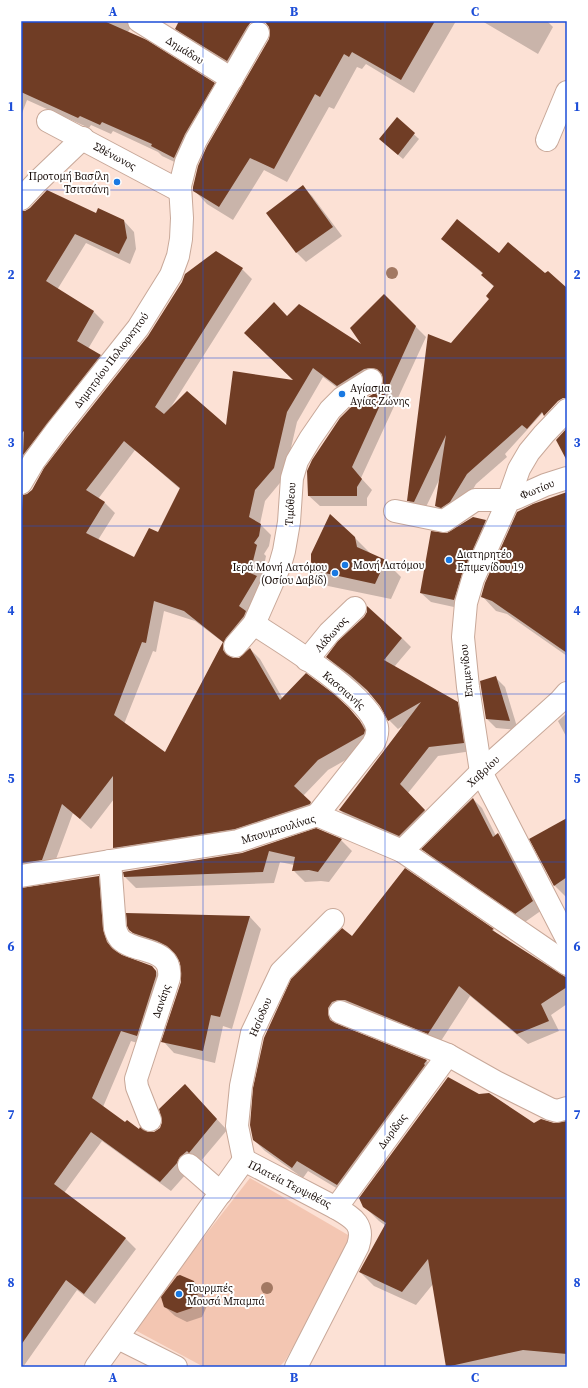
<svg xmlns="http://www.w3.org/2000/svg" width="588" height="1388" viewBox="0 0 588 1388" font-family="'Source Serif 4',serif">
	<rect width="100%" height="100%" fill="#fce1d5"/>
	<path fill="#f3c6b2" d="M250,1178l105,61 -70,122 -6,6h-75l-71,-38 70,-91z"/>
	<g fill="#0003" fill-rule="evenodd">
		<path d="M21,21h114l-7,11 86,52 10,10 -39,73 -23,-11 -4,-4 -45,-21 -2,3 -20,-9 -2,3 -62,-28 -6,16z"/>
		<path d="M180,21h62l7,4 9,9 -21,36 -51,-32 -10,-9z"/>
		<path d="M282,21h174l-42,72 -48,-29 -4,5 -5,-2 -23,42 -5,-2 -42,75 -23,-12 -31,50 -26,-16 -13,-14z"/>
		<path d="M482,21h65l6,6 -15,27z"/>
		<path d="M397,119l22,20 -16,20 -18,-15z"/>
		<path d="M303,187l9,9 30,40 -36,26 -9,-9 -29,-40z"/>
		<path d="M21,212l75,2 28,7 10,11 2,17 -6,15 -44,-21 -29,47 37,22 10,10 -16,27 12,7 10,10 -89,120z"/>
		<path d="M453,248l46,6 46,20 22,16v96l-62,68 2,3 -31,27 -16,28 -14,4 -10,-10 4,-28 -16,33 -6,-1 -10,-10 43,-156 40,-44 3,-13 -12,-12 1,-1z"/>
		<path d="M242,269l10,10 -81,128 55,20 69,-45 -7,-65 77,30 19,-52 42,42 -65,141 11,12 -5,8v8h-47l-11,-10 69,-105 5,-4 1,-9 -3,-1 -33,19 -25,-19 -26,45 -13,56 -19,23 -5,23 11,11 -2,11 -5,8 2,2 -5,25 6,6 -34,68v4h6l11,-10 10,10 23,40 65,10 22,23 4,12 -46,26 -25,26 18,17 -197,45 -10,-11v-48l-23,30 -18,-16 -21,57 -31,-3v-371l6,-1 5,-5zM135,450l45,39 -21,44 -24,25 -37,-18 17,-27 -10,-10 -7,-4zM164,611l31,10 29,22 -59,110 -41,-29 29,-73 3,1z"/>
		<path d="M567,493v163l-60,-42 -11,-3 -14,-15z"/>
		<path d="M485,521l10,9 -32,79 -32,-7 -10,-9 26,-59z"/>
		<path d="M355,538l16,16 14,7 16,16 -10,22 -63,-13 -16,-16z"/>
		<path d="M402,638l9,9 -17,20 63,36 9,9 6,39 -34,5 -30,37 26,27 -25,25 -60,-26 -9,-9 64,-85 -6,4 -9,-9 -8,-15 -10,-11 -35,-28 -9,-9z"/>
		<path d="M496,678l9,9 13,43 -22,-2 -10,-10z"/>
		<path d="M567,713v25l-9,-17z"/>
		<path d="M473,799l9,9 14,28 2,-2 9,9 35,67 -17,12 -93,-64 -9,-9z"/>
		<path d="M567,819v79l-12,-12 -24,-47z"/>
		<path d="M341,840l11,11 -23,31 -8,-1 -16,1 -11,-11v-6l-14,-3 -6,21 -138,5 -11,-11 -1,-5z"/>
		<path d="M405,869l88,61 5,5 69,44v25l-16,11 8,16 -31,13 -58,-48 -31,48 -100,-25 -1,7 89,35 10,10 -89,124 -40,-24 -5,7 -38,-27 -11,-11 98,-203z"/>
		<path d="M98,877l10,10 4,53 5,13 35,14 11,11 -16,68 -16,-5 -28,66 22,16 14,7 9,3h7l5,-4 35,-33 32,34 -27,32 -13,11 -16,18 -69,-50 -38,52 62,46 10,10 -41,55 -18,-14 -54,77h-2v-478z"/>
		<path d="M127,914l123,3 11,12 -29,100 -9,-3 -8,37 -41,-10 -11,-12 19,-59 -1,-20 -3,-5 -36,-15 -12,-12z"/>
		<path d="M567,1122v245h-119l-15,-83 -17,21 -42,-19 -14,-14 26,-46 -7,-5 -15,-15 170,-82h19z"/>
		<path d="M194,1282l10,9 3,15 -5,11 -15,5 -12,-6 -10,-9z"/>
	</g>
	<g fill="#703d25" fill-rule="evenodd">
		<path d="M21,21h83l43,19 68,43 -30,51 -11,24 -23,-12 1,-2 -50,-22 -2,3 -20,-9 -2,2 -57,-26z"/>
		<path d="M179,21h77l-5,1 -4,5 -20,34 -52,-32z"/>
		<path d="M260,21h175l-34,59 -49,-28 -3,5 -5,-3 -24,43 -5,-3 -41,75 -24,-11 -31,49 -26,-16v-4l5,-21 9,-20 62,-107 1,-6 -1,-6 -4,-5z"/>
		<path d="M397,117l18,16 -17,22 -19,-16z"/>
		<path d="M303,185l30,42 -37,26 -30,-40z"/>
		<path d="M47,190l49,23 2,-5 26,12 3,18 -8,16 -44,-20 -29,47 48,30 -17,30 24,14 -78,100 1,-24 -3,3v-223h4l5,-3z"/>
		<path d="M457,219l42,34 9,-11 37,31 3,-2 19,17v110h-4l-5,3 -14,15 -2,-4 -15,17 -5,-4 -55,49 -17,28 -9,6 -6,-2 11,-71 -32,67 -7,-1 21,-167 23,9 38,-44 -3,-3 8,-10 -13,-11 2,-2 -42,-34z"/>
		<path d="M216,251l27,17 -88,139 9,7 23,-23 39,34 7,-54 60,9 -49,-47 30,-31 13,14 12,-12 62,40 -11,-16 34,-34 32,32 -64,141 10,12 -5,8v9h-49l-1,-25 5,-11 28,-42 10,-10 28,-17 4,-5 1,-6 -1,-6 -5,-5 -7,-1 -6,1 -27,17 -24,-18 -26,44 -13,56 -19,22 -6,27 12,7 -2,12 -5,7 3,2 -7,28 7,3 -18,30 7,5 -2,5 -18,22 -3,6v6l4,5 6,3h6l11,-10 30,52 26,-27 28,21 15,14 11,13 5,9 -1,4 -46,26 -24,26 17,16 -1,2 -75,25 -122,19v-72l-33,43 -18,-15 -20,56 -21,3v-336l2,-32 4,-1 5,-4 12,-22 23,-30 81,-102 34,-54 3,-8zM124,441l56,47 -22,44 -9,-4 -15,29 -48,-24 19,-31 -19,-12zM154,601l30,10 39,31 -58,110 -51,-37 28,-73 4,1z"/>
		<path d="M567,428v33l-11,-21z"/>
		<path d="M567,492v161l-75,-52 -11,-4 4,-14 32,-71 16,-8z"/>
		<path d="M330,514l25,23 2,10 29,13 -11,24 -64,-14v-16z"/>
		<path d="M473,517l13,3 -24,54 -8,26 -34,-7 11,-62 16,2z"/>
		<path d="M367,606l35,32 -18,22 74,42 6,41 -35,4 -29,37 25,26 -26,26 -60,-26 82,-108 -33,19 -8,-15 -13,-16 -17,-15 -24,-18 12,-16 26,-24 3,-5z"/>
		<path d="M496,676l14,45 -24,-2 -6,-38z"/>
		<path d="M473,798l20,39 5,-4 35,68 -18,13 -94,-65z"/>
		<path d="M567,818v59l-13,9 -25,-47z"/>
		<path d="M316,828l26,11 -24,33 -9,-2 -17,1 3,-14 -26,-6 -6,21 -139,5 -1,-5 119,-19z"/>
		<path d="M405,868l89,61 -2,1 75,48v9l-26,17 8,17 -32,13 -58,-48 -31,48 -83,-34h-7l-6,2 -4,6v6l2,6 5,3 92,37 -3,4 1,1 -88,120 -40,-24 -5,7 -39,-28 -3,-15 3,-37 11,-50 27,-59 51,-51 10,8z"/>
		<path d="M99,876l4,53 4,13 6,7 9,6 30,11 4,5v5l-19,60 -16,-5 -29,67 33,24 2,-2 12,9 1,-2 8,5h6l6,-4 2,-6 -3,-13 26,-25 32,35 -28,34 -2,-2 -7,6 -3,6 -17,19 -69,-50 -37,52 72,54 -42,56 -18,-14 -45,65v-457z"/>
		<path d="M126,913l124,3 -30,101 -9,-2 -8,36 -42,-9 20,-60 -1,-19 -4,-8 -9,-9 -10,-5 -24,-8 -4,-3 -2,-4z"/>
		<path d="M448,1077l31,17 10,-1 45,30 7,-4 13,4 13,-2v233l-44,-4 -77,17 -18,-108 -26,33 -43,-20 27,-49 -23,-16 -4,-9z"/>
		<path d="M180,1275l14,6 4,15 -6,12 -15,5 -13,-6 -3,-10 16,-21z"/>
	</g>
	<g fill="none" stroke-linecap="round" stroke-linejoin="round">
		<g stroke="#c8a899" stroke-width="24">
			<g id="minor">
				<path d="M139,21l93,58"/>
				<path d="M48,121l132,70"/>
				<path d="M547,140l20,-48"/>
				<path d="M21,199l16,-17 46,-44"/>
				<path d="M567,410l-23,24 -15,18 -10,17 -13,37 -33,73 -7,24 -3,34 5,50 13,85 86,167"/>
				<path d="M21,483l13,-22 23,-31 81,-102 33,-53 7,-19 3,-17 1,-21 -2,-32 6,-24 10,-22 62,-107"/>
				<path d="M395,511l49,10 31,-21h33l8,-2 29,-13 22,-7"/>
				<path d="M254,624c29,19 114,70 123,103 1,6 -1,12 -4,17l-56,71"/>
				<path d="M235,646l19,-22 26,-59 4,-14 5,-29 3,-44 5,-17 13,-22 20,-29 12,-12 29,-18"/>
				<path d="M307,660l22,-27 26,-25"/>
				<path d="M402,851l79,-79 79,-71 7,-8"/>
				<path d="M110,861l5,67c1,4 2,7 5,11 15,15 53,7 49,39l-33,101 1,8 13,33"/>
				<path d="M21,876l89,-15 128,-20 79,-26 85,36 165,113"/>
				<path d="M340,1012l108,43 48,27 54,27 7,2 10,-3"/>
				<path d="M244,1160l92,48c17,10 29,16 22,38l-62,121"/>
				<path d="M244,1160l-7,-34 4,-40 11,-53 29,-61 52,-52"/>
				<path d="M189,1165l32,28"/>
				<path d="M336,1208l112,-153"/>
				<path d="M118,1338l58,29"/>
				<path d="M96,1367l148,-207"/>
			</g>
		</g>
		<use href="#minor" stroke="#fff" stroke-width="22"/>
	</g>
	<g fill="#a27862">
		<circle cx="392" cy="273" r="6"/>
		<circle cx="267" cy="1288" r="6"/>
	</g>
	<path fill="none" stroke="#1d4ed8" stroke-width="1" stroke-opacity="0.55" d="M203,21v1346M385,21v1346M21,190h546M21,358h546M21,526h546M21,694h546M21,862h546M21,1030h546M21,1198h546"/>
	<g fill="#1979e2" stroke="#fff" stroke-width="1.5">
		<circle cx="117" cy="182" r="4"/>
		<circle cx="342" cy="394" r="4"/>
		<circle cx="449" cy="560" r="4"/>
		<circle cx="345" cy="565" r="4"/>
		<circle cx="335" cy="573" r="4"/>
		<circle cx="179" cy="1294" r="4"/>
	</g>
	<g text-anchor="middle" stroke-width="4" stroke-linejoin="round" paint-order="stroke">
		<g font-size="11" fill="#150a06" stroke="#fff">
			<text transform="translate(185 50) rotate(32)" y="4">Δημάδου</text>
			<text transform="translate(115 156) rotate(28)" y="4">Σθένωνος</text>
			<text transform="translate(111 360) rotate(-53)" y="4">Δημητρίου Πολιορκητού</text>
			<text transform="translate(537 489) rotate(-22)" y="4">Φωτίου</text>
			<text transform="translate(290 504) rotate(-86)" y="4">Τιμόθεου</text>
			<text transform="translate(331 634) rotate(-48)" y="4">Λάδωνος</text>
			<text transform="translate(466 671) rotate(-96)" y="4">Επιμενίδου</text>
			<text transform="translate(344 690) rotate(41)" y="4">Κασσιανής</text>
			<text transform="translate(483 771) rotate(-43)" y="4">Χαβρίου</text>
			<text transform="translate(278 829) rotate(-17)" y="4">Μπουμπουλίνας</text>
			<text transform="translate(161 1001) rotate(-71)" y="4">Δανάης</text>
			<text transform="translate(260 1017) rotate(-67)" y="4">Ησίοδου</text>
			<text transform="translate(392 1131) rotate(-54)" y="4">Δωρίδας</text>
			<text transform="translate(290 1184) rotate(27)" y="4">Πλατεία Τερψιθέας</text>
		</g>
		<g font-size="11" fill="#150a06" stroke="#fff" text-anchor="start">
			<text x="109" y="180" text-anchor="end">Προτομή Βασίλη<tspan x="109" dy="13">Τσιτσάνη</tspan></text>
			<text x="350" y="392">Αγίασμα<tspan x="350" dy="13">Αγίας Ζώνης</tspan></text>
			<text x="457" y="558">Διατηρητέο<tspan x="457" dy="13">Επιμενίδου 19</tspan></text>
			<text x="353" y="569">Μονή Λατόμου</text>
			<text x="327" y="571" text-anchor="end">Ιερά Μονή Λατόμου<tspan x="327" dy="13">(Οσίου Δαβίδ)</tspan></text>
			<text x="187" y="1292">Τουρμπές<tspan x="187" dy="13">Μουσά Μπαμπά</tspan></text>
		</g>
	</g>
	<rect width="588" height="1388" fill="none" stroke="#ffffff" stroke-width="44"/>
	<rect x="22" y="22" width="544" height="1344" fill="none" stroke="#1d4ed8" stroke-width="1.5"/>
	<g font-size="13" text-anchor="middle" font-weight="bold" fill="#1d4ed8">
		<text x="113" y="16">A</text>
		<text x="294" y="16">B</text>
		<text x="475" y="16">C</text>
		<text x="11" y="111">1</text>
		<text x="577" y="111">1</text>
		<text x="11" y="279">2</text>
		<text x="577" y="279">2</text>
		<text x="11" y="447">3</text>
		<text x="577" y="447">3</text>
		<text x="11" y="615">4</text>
		<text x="577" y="615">4</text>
		<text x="11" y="783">5</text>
		<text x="577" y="783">5</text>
		<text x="11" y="951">6</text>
		<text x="577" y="951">6</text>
		<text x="11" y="1119">7</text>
		<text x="577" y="1119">7</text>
		<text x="11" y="1287">8</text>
		<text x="577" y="1287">8</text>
		<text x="113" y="1382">A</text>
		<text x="294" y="1382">B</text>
		<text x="475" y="1382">C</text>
	</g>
</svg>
